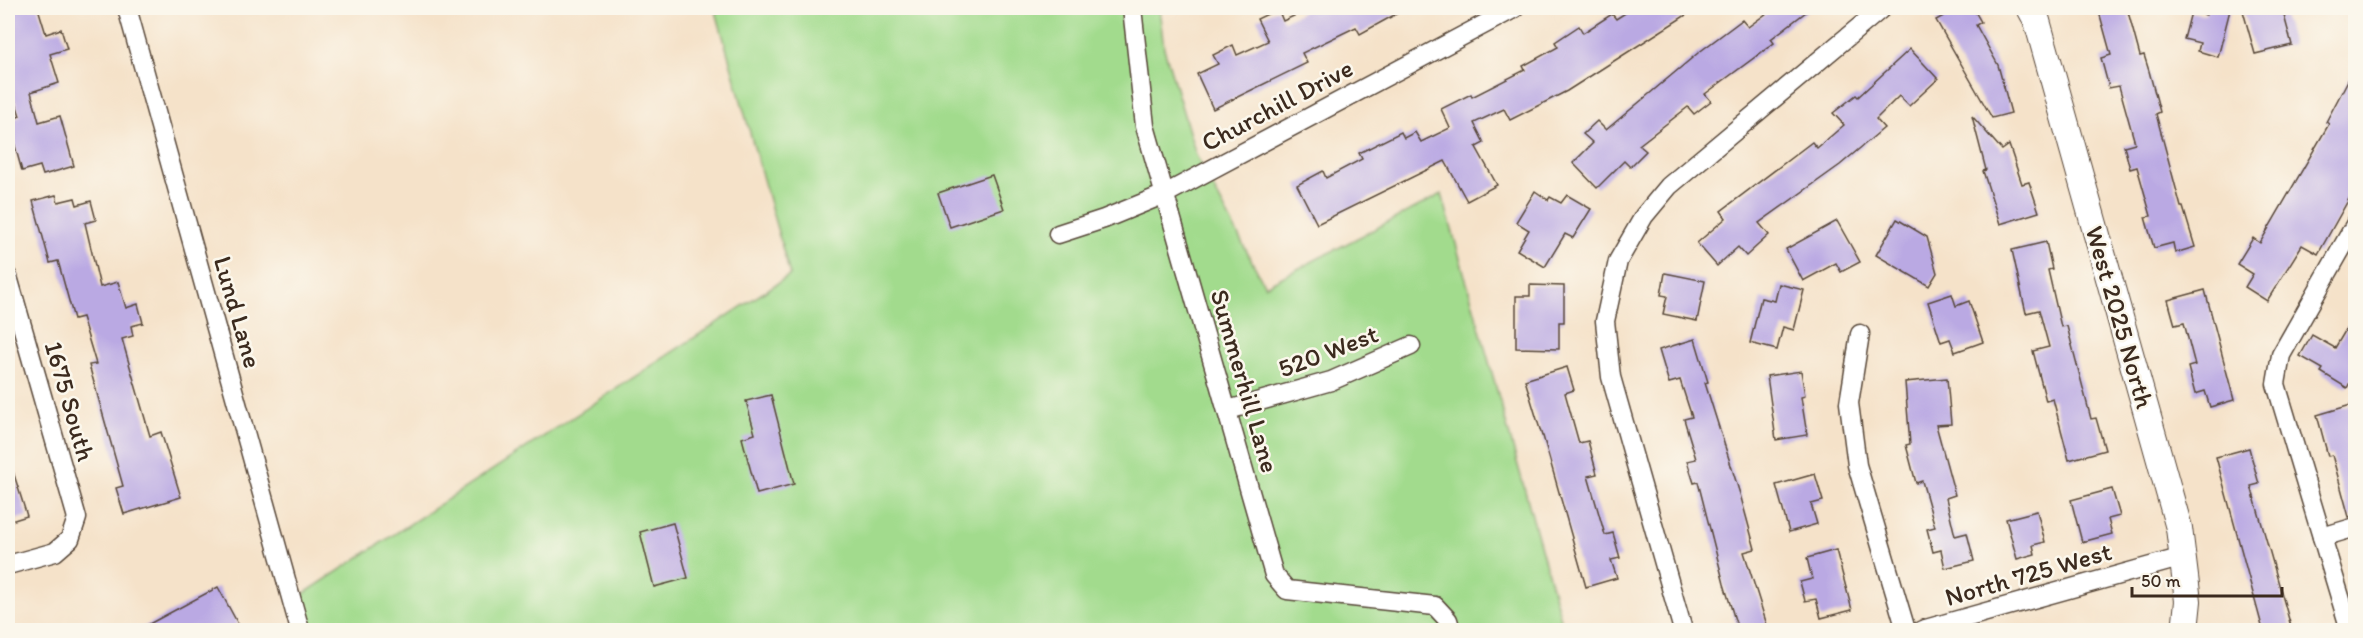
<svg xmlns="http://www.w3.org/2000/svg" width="2363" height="638" viewBox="0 0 2363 638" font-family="Itim,sans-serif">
	<rect width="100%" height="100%" fill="#fbf7ec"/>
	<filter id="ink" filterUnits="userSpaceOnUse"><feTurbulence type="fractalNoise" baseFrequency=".0167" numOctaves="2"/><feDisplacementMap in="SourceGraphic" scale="12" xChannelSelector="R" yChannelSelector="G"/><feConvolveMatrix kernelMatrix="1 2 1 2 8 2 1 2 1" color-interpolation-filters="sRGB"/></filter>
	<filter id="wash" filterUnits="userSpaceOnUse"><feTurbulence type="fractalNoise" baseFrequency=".008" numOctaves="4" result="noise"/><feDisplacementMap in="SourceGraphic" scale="24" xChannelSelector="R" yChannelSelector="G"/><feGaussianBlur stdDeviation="1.35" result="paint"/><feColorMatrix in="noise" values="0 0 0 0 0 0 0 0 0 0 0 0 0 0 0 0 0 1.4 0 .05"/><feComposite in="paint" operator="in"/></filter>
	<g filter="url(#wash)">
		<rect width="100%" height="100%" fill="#f5e2c9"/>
		<path fill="#a2db8d" stroke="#6e8256" stroke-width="1.5" d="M715,8h444l5,40 32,107 69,131 177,-92 122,436h-1254l-10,-34 490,-321z"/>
		<g id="blocks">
			<g fill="#baa9e3">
				<path d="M8,8h30l8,26 15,-5 6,20 -17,5 9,29 -28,9 8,30 21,-6 14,50 -31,9 -3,-9 -18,5 -14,-50 12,-5 -12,-38z"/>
				<path d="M1311,8h96l-47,26 -4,-7 -54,26 5,10 -94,46 -16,-35 21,-10 -5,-9 20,-10 4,10 31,-14 -11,-22 21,-10 5,12z"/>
				<path d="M1633,8h64l-130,83 -57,29 -6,-11 -30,14 10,20 -8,4 21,38 -30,16 -22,-40 -128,63 -20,-39 26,-14 3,7 36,-19 -3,-6 42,-21 3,6 11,-6 6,10 29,-14 -9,-19 30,-15 1,3 53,-27 -2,-4 35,-19 -3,-5 24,-16 4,7 29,-19 4,5z"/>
				<path d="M1774,8h37l-40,31 3,4 -69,51 6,7 -17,13 -6,-7 -49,38 7,6 -16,16 -6,-6 -27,27 -24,-25 20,-20 -10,-9 14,-13 9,9 92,-77 44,-33 6,7z"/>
				<path d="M1958,8h15l8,14 -5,3 22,40 13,48 -19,5 -56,-98z"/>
				<path d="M2098,8h29l13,48 4,-1 5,16 11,41 -4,2 25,93h2l12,40 -20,6 -2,-10 -19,5 -9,-31 6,-1 -14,-49 -7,2 -6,-23 11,-3 -16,-57 -10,2 -8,-30 10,-3z"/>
				<path d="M2208,8l22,2 -12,47 -20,-6 2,-8 -16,-4 7,-27 15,3z"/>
				<path d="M2256,8h26l10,37 -37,9 -12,-43z"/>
				<path d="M1910,49l28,30 -29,27 -10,-10 -23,23 8,9 -44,37 -81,58 10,12 -23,21 -8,-9 -21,19 -20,-23 29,-25 -5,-7 91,-69 5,6 27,-23 -11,-12 23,-18 2,2z"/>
				<path d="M2355,67v121l-37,66 -16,-9 -35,56 -22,-14 8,-13 -16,-10 16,-26 7,5 69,-119 -3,-2z"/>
				<path d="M1972,116l30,34 7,-5 13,39 7,-2 10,30 -39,12 -17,-53 3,-1z"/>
				<path d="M992,175l12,34 -54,18 -12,-34z"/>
				<path d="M1535,191l13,9 2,-3 11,6 6,-8 24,14 -18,29 -8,-4 -20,33 -28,-17 12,-20 -13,-8z"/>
				<path d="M56,195l2,7 17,-4 2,7 14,-4 5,19 -11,3 15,64 18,-5 8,26 12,-4 5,19 -12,3 2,10 -11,3 28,97 11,-4 20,65 -57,17 -8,-26 7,-2 -34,-121 7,-1 -14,-47 -8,2 -16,-58 -8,2 -17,-62z"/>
				<path d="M1897,219l30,18 10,36 -8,13 -53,-31z"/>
				<path d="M1837,221l23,41 -19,10 -5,-9 -33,18 -17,-32z"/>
				<path d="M2046,242l6,27 -4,1 13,57 6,-1 24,93 5,-1 9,32 -36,10 -16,-61 -7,2 -13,-50 16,-4 -10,-37 -13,3 -14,-63z"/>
				<path d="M1665,273l40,8 -8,40 -34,-7 4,-18 -6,-1z"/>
				<path d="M1779,284l25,6 -10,40 -11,-3 -6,23 -27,-7 11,-45 14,3z"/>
				<path d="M1530,285l34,1v36h-5v27l-43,-1v-52h14z"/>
				<path d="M2205,290l29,110 -24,7 -5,-16 -10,3 -7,-27 7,-2 -11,-42 -9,2 -7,-25z"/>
				<path d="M1952,294l4,12 13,-5 14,41 -28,10 -5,-13 -9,3 -13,-40z"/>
				<path d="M2355,314v59l-8,15 -26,-16 2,-3 -23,-13 12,-21 23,13z"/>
				<path d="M1695,339l13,43 -3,1 35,111 15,55 -11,3 23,73 -18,5h-11l-14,-46 -26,-102 -4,1 -7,-22 9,-2 -12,-40 8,-2 -12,-37 -11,3 -10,-33z"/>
				<path d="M1567,367l7,23 -9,3 14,50 9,-2 9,33 -9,2 17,59 8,-2 7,25 -9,2 6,18 -31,9 -43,-151h-1l-17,-56z"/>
				<path d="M1801,371l4,25 -4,1 6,38 -31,5 -9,-64z"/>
				<path d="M1947,378l4,46 -15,1 19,70 -9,3 9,38 12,-3 7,28 -29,7 -4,-18 -8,2 -6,-23 8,-2 -13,-46 -6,2 -10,-38 4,-1 -5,-62z"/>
				<path d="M771,395l23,89 -37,10 -15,-56 13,-4 -9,-33z"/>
				<path d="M2351,405l4,17v10l-5,1 5,20v63l-6,1 -17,-62 -4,1 -11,-41z"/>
				<path d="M2249,448l10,36 -8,2 41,144h-29l-47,-173z"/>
				<path d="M8,465h3l16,51 -19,6z"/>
				<path d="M1815,474l8,27 -12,3 6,20 -28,8 -13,-47z"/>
				<path d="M2112,489l8,27 -12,3 4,15 -30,8 -11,-42z"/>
				<path d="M2037,511l8,31 -12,3 2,9 -18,5 -11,-40z"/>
				<path d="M673,523l15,55 -34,9 -14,-55z"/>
				<path d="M1836,550l16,60 -31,8 -5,-19 -11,2 -5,-19 12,-3 -5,-21z"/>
				<path d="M218,587l20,37 -11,6h-89z"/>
			</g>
		</g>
	</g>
	<g filter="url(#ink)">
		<use href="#blocks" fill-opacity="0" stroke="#574638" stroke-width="1.5"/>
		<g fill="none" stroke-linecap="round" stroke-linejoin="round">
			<g stroke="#574638" stroke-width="21">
				<g id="street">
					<path d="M127,8l173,622"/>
					<path d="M1132,8l13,118 129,449 13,15 148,16 13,14 3,10"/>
					<path d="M1058,234l46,-15 61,-25 350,-186"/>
					<path d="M8,277l69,241 -7,21 -15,13 -47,13"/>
					<path d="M1860,334l-11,69 8,62 49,165"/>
					<path d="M1228,410l103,-29 80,-35"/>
					<path d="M2322,537l34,-10"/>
					<path d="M1683,630l-72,-253 -6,-56 13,-60 26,-45 25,-30 213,-178"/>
					<path d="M1922,630l261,-73"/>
					<path d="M2350,630l-74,-246 5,-29 75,-132"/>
				</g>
			</g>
			<g stroke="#574638" stroke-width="28">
				<path id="secondary" d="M2030,8l7,13 142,507 9,73 -3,29"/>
			</g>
			<use href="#street" stroke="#fff" stroke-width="18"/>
			<use href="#secondary" stroke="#fff" stroke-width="26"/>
		</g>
	</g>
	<g text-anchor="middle" stroke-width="5" stroke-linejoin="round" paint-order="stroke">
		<g font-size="26" fill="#3b2a1e" stroke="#fbf7ec">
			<text transform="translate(1277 105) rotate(-28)" y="9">Churchill Drive</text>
			<text transform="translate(238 312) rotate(74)" y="9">Lund Lane</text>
			<text transform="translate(2120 317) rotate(74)" y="9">West 2025 North</text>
			<text transform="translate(1328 351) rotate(-21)" y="9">520 West</text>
			<text transform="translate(1245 381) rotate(74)" y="9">Summerhill Lane</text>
			<text transform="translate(70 401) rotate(74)" y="9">1675 South</text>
			<text transform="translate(2028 574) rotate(-16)" y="9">North 725 West</text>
		</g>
	</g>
	<rect width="2363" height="638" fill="none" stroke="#fbf7ec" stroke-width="30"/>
	<path d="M2132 587v9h150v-9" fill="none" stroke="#3b2a1e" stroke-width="3"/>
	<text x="2141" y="587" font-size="18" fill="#3b2a1e" stroke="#fbf7ec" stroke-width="4.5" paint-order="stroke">50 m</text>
</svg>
